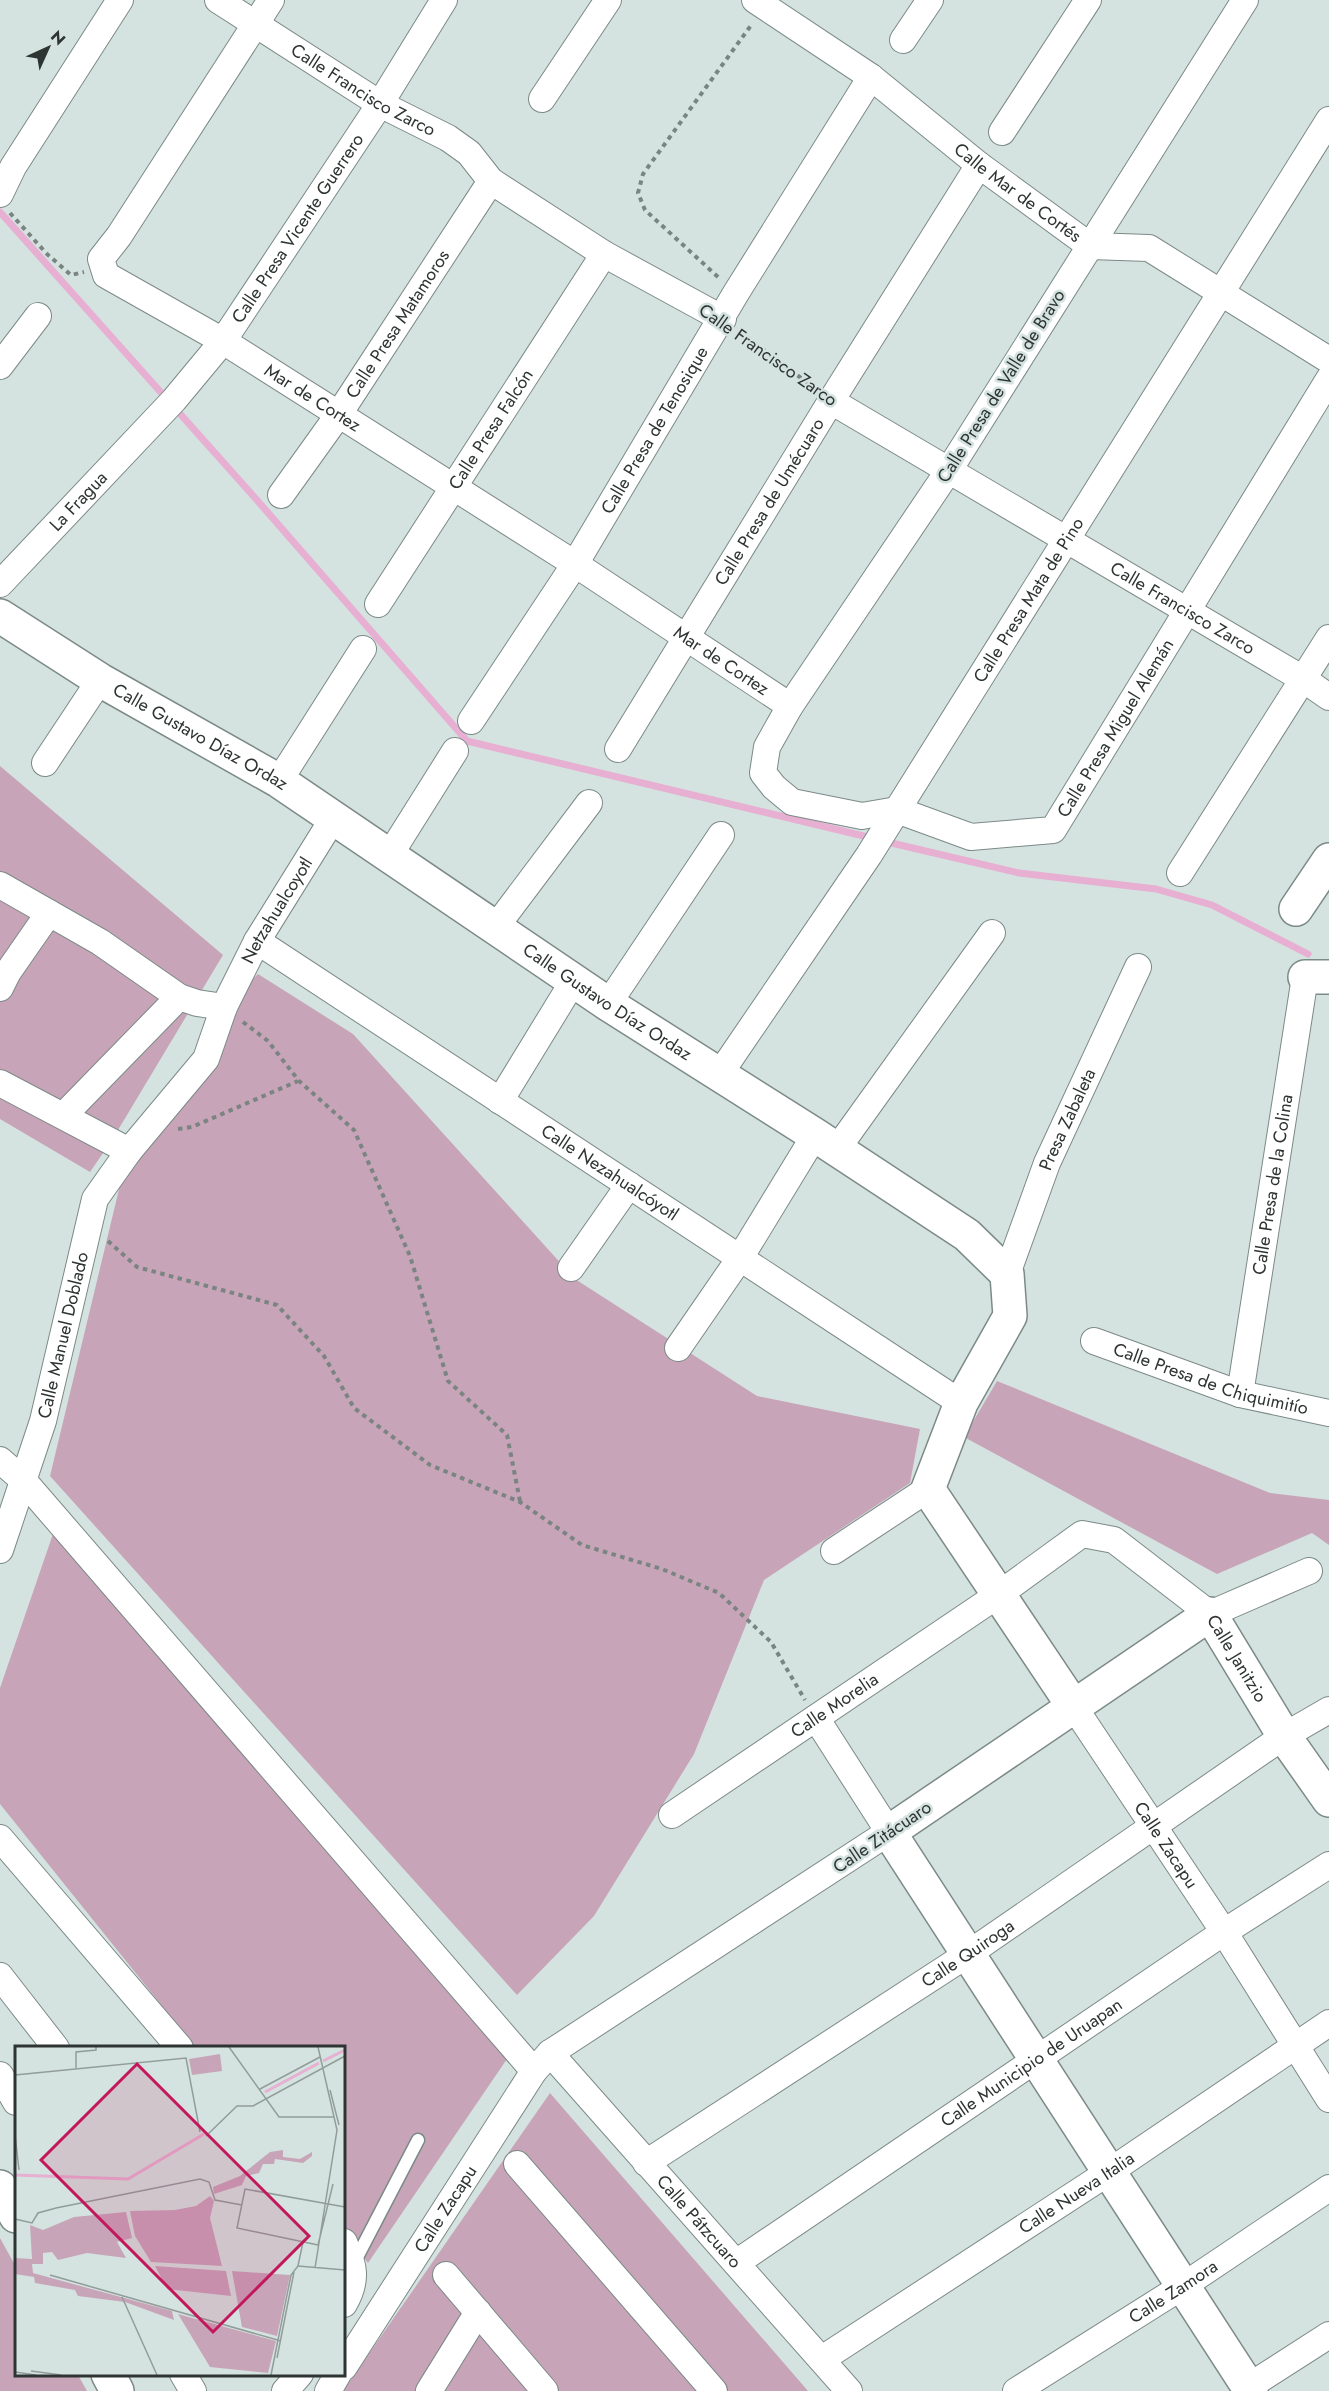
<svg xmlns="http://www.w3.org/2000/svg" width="1329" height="2391" viewBox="0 0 1329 2391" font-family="Jost,sans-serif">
	<rect width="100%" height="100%" fill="#d4e3e0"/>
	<g fill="#c8a4b9">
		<path d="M0,766l223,189 -111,185 -22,32 -90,-53z"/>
		<path d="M258,974l95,60 222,245 182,117 163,33 -10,54 -146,97 -70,174 -100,162 -77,79 -467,-519 71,-295 103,-174z"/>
		<path d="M997,1381l273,112 59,7v45l-17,-12 -95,41 -253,-137z"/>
		<path d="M54,1531l455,525 -141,207 -24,-31v-184l-149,-1 -195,-243v-116z"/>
		<path d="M550,2093l258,298h-465z"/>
		<path d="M0,2238l16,29v107l62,1 9,16h-87z"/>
	</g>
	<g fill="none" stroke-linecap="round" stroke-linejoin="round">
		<g stroke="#e7afd1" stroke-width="7">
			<path d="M0,212l256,287 211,242 405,97"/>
			<path d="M883,841l136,32 137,16 56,16 96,49"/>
		</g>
		<g stroke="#7c8a87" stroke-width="15">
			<path id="lane" d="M354,2263l64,-123"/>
		</g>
		<g stroke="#7c8a87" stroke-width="28">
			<g id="street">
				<path id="s1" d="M218,0l162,104 68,34 21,15 22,28 113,73 119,65"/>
				<path id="s2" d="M271,0l-152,236 -18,23 5,16 117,66 352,223 215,142"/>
				<path id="s3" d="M755,0l116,77 108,88 111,81 59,2 180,112"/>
				<path id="s4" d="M1245,0l-296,470 -159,236 -23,41 -4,26 11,14 18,15 70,14 35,-6 74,27 82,-7 276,-451"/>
				<path d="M903,40l27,-40"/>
				<path d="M542,99l66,-99"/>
				<path d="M1002,132l86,-132"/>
				<path d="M0,194l13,-27 107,-167"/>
				<path d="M0,366l38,-50"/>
				<path id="s5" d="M831,401l472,278 26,18"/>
				<path id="s6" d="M281,495l58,-81 152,-233"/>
				<path id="s7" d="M0,584l174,-184 49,-59 157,-237 64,-104"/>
				<path id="s8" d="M378,604l226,-350"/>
				<path id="s9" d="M471,721l104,-157 161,-271 135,-216"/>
				<path id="s10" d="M618,749l213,-348 148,-236"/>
				<path d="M45,763l55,-83"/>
				<path d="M279,781l84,-132"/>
				<path d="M389,856l66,-105"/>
				<path d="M1180,873l149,-235"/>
				<path d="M0,885l100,57 79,55 18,6 27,4"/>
				<path d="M495,928l94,-125"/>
				<path id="s11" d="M257,941l704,462"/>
				<path d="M0,988l8,-16 41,-59"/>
				<path d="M608,1004l113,-169"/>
				<path id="s12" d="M719,1075l150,-220 460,-735"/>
				<path d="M0,1083l129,68"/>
				<path d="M500,1101l74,-121"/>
				<path d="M64,1115l115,-118"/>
				<path d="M837,1149l155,-216"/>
				<path d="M571,1268l58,-83"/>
				<path id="s13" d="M1007,1274l40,-111 91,-196"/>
				<path id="s14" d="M1094,1341l146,53 89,19"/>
				<path d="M678,1348l62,-90 75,-123"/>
				<path id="s15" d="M1240,1394l65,-417"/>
				<path d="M0,1460l23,20 511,591"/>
				<path id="s16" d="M0,1550l43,-129 52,-222 34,-48 77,-92 18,-52 33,-66 77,-124"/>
				<path d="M834,1551l94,-62"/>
				<path id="s17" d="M1074,1707l150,225 105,167"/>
				<path id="s18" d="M672,1815l326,-220 84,-61 32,6 96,74 99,-43"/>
				<path d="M0,1838l180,210"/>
				<path d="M0,1976l56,72"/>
				<path id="s19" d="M550,2053l299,338"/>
				<path d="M0,2075l16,27"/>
				<path id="s20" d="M646,2163l322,-209 316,-218 45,-26"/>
				<path d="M517,2164l197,227"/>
				<path d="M344,2242c10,23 14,38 0,62"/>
				<path id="s21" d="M736,2263l488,-331 105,-67"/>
				<path d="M446,2275l99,116"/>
				<path id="s22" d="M822,2359l287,-187 220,-149"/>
				<path id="s23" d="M344,2367l190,-296 16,-18 339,-221 -73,-114"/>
				<path d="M183,2374l10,17"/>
				<path d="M1248,2387l81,-52"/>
				<path d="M285,2391l15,-17"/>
				<path d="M328,2391l10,-17"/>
				<path d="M429,2391l49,-79"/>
				<path id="s24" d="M1016,2391l167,-105 146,-98"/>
			</g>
		</g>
		<g stroke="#7c8a87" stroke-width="36">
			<g id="secondary">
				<path id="s25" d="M0,616l100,64 179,101 329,223 207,131 152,100 40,39 3,42 -49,87 -33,86 146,218"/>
				<path d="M1296,909l33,-49"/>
				<path d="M1305,977h24"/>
				<path d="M0,2187l16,29"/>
				<path d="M108,2374l9,17"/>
				<path id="s26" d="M1251,2391l-362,-559 321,-218 74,122 45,64"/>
			</g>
		</g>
		<g stroke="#7a8481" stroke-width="4" stroke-dasharray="4.5 4.5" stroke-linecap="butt">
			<path d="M10,213l37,41 24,21 13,-3"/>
			<path d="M718,277l-73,-67 -7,-17 5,-19 109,-150"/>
			<path d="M740,332l73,55"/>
			<path d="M243,1022l25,19 31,40 55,49 56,126 38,125 59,54 13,66"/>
			<path d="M178,1129l14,-2 106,-46"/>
			<path d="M108,1241l29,26 140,38 47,51 30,52 76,57 90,37 62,43 80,24 57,24 52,49 34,58"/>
		</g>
		<use href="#lane" stroke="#fff" stroke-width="12"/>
		<use href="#street" stroke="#fff" stroke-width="26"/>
		<use href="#secondary" stroke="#fff" stroke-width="33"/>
	</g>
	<g text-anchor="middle" stroke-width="5" stroke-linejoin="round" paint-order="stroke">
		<g font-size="18" fill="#2e3432" stroke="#d4e3e0">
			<text dy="6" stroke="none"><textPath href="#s1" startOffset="171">Calle Francisco Zarco</textPath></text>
			<text dy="6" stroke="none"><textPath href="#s3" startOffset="326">Calle Mar de Cortés</textPath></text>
			<text dy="6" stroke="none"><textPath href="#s7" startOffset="465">Calle Presa Vicente Guerrero</textPath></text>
			<text dy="6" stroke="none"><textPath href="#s6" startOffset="207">Calle Presa Matamoros</textPath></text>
			<text transform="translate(768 355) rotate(35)" y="6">Calle Francisco Zarco</text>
			<text transform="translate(1001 386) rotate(-58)" y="6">Calle Presa de Valle de Bravo</text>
			<text dy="6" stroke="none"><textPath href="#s2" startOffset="567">Mar de Cortez</textPath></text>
			<text dy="6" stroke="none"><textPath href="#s8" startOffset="208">Calle Presa Falcón</textPath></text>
			<text dy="6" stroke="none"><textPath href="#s9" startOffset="344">Calle Presa de Tenosique</textPath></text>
			<text dy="6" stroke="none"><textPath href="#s7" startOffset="114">La Fragua</textPath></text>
			<text dy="6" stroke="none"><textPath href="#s10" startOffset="290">Calle Presa de Umécuaro</textPath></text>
			<text dy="6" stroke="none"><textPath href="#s12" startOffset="567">Calle Presa Mata de Pino</textPath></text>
			<text dy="6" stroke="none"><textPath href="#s5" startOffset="408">Calle Francisco Zarco</textPath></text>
			<text dy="6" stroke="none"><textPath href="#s2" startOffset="1053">Mar de Cortez</textPath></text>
			<text dy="6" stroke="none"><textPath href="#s4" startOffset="1342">Calle Presa Miguel Alemán</textPath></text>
			<text dy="6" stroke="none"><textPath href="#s25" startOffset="234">Calle Gustavo Díaz Ordaz</textPath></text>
			<text dy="6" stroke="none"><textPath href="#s16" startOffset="708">Netzahualcoyotl</textPath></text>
			<text dy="6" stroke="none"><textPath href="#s25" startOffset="720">Calle Gustavo Díaz Ordaz</textPath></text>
			<text dy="6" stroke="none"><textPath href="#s13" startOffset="166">Presa Zabaleta</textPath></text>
			<text dy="6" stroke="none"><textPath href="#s11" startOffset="422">Calle Nezahualcóyotl</textPath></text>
			<text dy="6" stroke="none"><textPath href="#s15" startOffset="212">Calle Presa de la Colina</textPath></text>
			<text dy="6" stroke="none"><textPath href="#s16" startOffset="224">Calle Manuel Doblado</textPath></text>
			<text dy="6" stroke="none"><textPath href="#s14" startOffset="123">Calle Presa de Chiquimitío</textPath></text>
			<text dy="6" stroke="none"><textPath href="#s26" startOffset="1106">Calle Janitzio</textPath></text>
			<text dy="6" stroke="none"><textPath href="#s18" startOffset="196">Calle Morelia</textPath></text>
			<text transform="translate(882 1837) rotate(-34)" y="6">Calle Zitácuaro</text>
			<text dy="6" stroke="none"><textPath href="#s17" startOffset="166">Calle Zacapu</textPath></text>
			<text dy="6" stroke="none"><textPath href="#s20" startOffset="384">Calle Quiroga</textPath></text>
			<text dy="6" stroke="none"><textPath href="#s21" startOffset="357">Calle Municipio de Uruapan</textPath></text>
			<text dy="6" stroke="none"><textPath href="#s22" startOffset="304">Calle Nueva Italia</textPath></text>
			<text dy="6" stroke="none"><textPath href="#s23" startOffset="188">Calle Zacapu</textPath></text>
			<text dy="6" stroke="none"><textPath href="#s19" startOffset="225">Calle Pátzcuaro</textPath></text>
			<text dy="6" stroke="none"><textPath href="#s24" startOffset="186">Calle Zamora</textPath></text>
		</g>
	</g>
	<g transform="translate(15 2046)">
		<rect width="330" height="330" fill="#d4e3e0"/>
		<path d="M205,8l2,17 -30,4 -3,-16zM268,104v7l17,2 12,-7v4l-9,7 -28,-4 -1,5h-11l-4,9 -13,3 -4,9 -28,9 -1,-7 27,-11 30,-24zM195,150l4,5 -4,17 12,48 -71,-4 -16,-26 -5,-25 45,-1 21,-4zM111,166l6,26 -15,4 9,16 -39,-5 -29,7 -6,-8 -9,1v11h-11l1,9 139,38 2,9 -49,-18 -47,-6 -3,-6 -40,-7 -1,-6 -19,-3v-16l17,1 -2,-34 13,5 31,-13zM140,220l71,5 5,25 -64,-7zM217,225l58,4 -13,61 -35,-9zM163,268l98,27 -8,32 -58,-6z" fill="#c8a4b9"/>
		<path fill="none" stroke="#e7afd1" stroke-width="3" d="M308,15l22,-11M250,46l54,-29M0,129l113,4 76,-45"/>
		<path fill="none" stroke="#929d9a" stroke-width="1.5" d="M214,1l50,70h55M61,22v-16l20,-2v-3M0,29l171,-17 14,74M245,43l60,-32M315,44l9,35M0,89l4,35M191,90l31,-30h16l92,-50M0,173l17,4 6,-10 18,-5 144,-29 9,3 6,18 27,5M303,199l-81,-17 8,-39 100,18M303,199l15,-61M283,220l47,4M300,222l22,-138 -19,-83M35,229l231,66M107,251l35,78M262,312l17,-86M16,325l30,4M0,326l21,3M256,329l20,-100 7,-9 5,-24"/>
		<path fill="#c2185b" fill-opacity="0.15" stroke="#c2185b" stroke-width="3" d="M122,18l172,172 -96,96 -172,-172z"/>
		<rect width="330" height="330" fill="none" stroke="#2e3432" stroke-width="3"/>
	</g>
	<g transform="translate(48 48) rotate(45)" stroke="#d4e3e0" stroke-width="4.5" paint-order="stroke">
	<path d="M0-4.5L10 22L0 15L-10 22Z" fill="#2e3432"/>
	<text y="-9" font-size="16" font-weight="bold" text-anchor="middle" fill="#2e3432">N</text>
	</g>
</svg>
